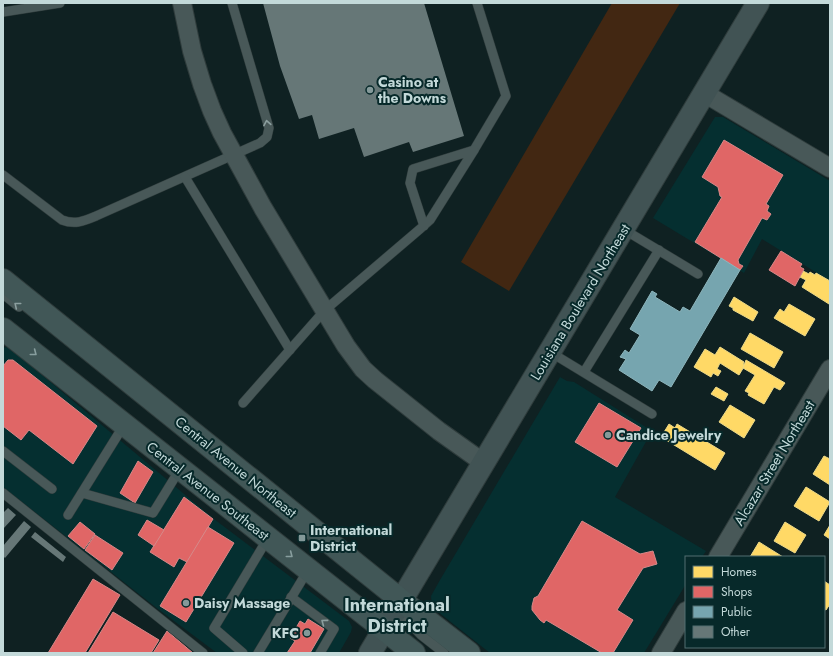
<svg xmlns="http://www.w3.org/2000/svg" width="833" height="656" viewBox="0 0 833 656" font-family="Jost,sans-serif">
	<rect width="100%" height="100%" fill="#0f2122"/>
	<g fill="#052f30">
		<path d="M715,117h8l107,64v100l-68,-42 -18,34 -91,-55z"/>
		<path d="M7,347l10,7 197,165 135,102 3,6 -1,5 -12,21h-122l-59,-44 -155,-122v-139z"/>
		<path d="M560,377l7,4 7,1 78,49 -37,66 91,54 -4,6h-16v27l-42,69h-154l-58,-46 -1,-11 9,-16z"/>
	</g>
	<path fill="#422712" d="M612,3h68l-171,288 -48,-29z"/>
	<g fill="#ffd966" stroke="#edd988">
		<path d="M803,271l6,3 1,-2 5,3 1,-2 14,8 -1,23 -27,-17 4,-7 -6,-3z"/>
		<path d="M734,297l24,15 -5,9 -20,-11v-2l-4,-2z"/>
		<path d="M789,304l26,15 -10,17 -31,-18 6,-9 4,3z"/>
		<path d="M750,333l33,19 -9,16 -33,-19z"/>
		<path d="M720,347l24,15 -1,2 2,1 -6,10 -19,-12 -3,6 4,2 -3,5 -5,-3 -2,4 -17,-10 11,-18 10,6z"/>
		<path d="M746,360l39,23 -5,7 -6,-3 -10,17 -16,-9 1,-2 -4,-2 10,-16 -12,-7z"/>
		<path d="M716,387l12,7 -4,7 -13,-7z"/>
		<path d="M730,405l25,15 -11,18 -25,-16z"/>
		<path d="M669,424l6,4 2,-4 48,29 -10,17 -54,-33z"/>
		<path d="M824,456l6,3v26l-17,-11z"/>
		<path d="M806,487l24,15 -11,19 -25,-15z"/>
		<path d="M785,522l21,13 -11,18 -21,-12z"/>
		<path d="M830,525v14l-6,-4z"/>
		<path d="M759,542l24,15h-33z"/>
		<path d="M824,581l6,4v19l-4,6 -2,-1z"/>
	</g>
	<g fill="#e06666" stroke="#d78888">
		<path d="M724,140l59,35 -17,29 3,2 -2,5 4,3 -4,6 -5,-2 -24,42 1,4 4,2 -3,4 -45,-28 27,-45 -2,-1 -2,-9 -16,-10z"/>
		<path d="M781,251l21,13 -2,3 4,2 -1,2 -8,15 -26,-16z"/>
		<path d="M8,360h5l84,66 -24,38 -44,-34 -8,10 -18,-14v-60z"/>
		<path d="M599,403l42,25 -24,39 -42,-25z"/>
		<path d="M138,461l15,11 -18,31 -15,-10z"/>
		<path d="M184,497l29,22 -26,43 -8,-4 -5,9 -24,-15z"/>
		<path d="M147,520l17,10 -10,16 -16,-11z"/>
		<path d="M582,521l58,33 13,-3 4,13 -14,4 -26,42 16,10 -20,33h-11l-56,-33 -2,3 -4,-3 -8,-10v-4l2,-8 4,-2z"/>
		<path d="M80,522l15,12 -11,15 -16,-13z"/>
		<path d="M208,527l26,16 -48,79 -26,-16z"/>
		<path d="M95,535l28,18 -11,17 -27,-20z"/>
		<path d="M93,579l27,16 -35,58h-37z"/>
		<path d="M113,612l46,28 -8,13h-63z"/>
		<path d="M308,619l16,10 -14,24h-23l8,-12 -5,-3 10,-17 5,3z"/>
		<path d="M167,631l26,22h-40z"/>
	</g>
	<path fill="#76a5af" stroke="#8db5bc" d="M721,258l19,12 -69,117 -12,-7 -7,11 -33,-21 7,-11 -6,-2 5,-7 4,3 11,-18 -10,-6 22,-38 5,3 -2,3 25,15 3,-5 7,4z"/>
	<g fill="#677">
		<path d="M263,3h161l40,133 -51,16 -4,-10 -45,15 -10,-29 -35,11 -7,-24 -13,4 -19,-53z"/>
		<path d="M8,508l8,7 -13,14v-16z"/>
		<path d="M24,521l7,6 -26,31 -2,-2v-10z"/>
		<path d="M35,532l31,25 -3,5 -32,-25z"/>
	</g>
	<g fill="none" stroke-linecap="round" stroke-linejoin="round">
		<g stroke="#2f3c3c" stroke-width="10">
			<g id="lane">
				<path d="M3,12l57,-9"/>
				<path d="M474,150l32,-54 -29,-93"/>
				<path d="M3,175l59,45c13,5 22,1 34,-4l164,-73 7,-6 2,-9 -37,-125"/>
				<path d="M185,177l105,173"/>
				<path d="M623,229l75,45"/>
				<path d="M3,294l16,13"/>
				<path d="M550,352l102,62"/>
				<path d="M584,372l75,-122"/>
				<path d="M243,403l82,-93 95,-81 10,-9 44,-70 -61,19 -3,14 14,43"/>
				<path d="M3,451l49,38"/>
				<path d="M3,493l200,160"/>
				<path d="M82,493l71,20 27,-44"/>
				<path d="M68,515l56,-90"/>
				<path d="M291,597l43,32 -14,24"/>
				<path d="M396,609l25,26 23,18"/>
				<path d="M243,653l-29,-25 54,-90"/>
				<path d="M258,653l50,-83"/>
			</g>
		</g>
		<g stroke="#2f3c3c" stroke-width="20">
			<g id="street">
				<path d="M182,3l10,48 10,33 10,27 10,22 41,75 83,138 17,23 12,11 64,51 45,32"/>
				<path d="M704,93l126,75"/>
				<path d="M718,557l112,-188"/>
				<path d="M661,653l25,-42"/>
			</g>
		</g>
		<g stroke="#2f3c3c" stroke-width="24">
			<path id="secondary" d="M370,653l388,-650"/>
		</g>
		<g stroke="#2f3c3c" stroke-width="24">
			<g id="primary">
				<path d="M3,280l399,321 67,52"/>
				<path d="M3,329l411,324"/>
			</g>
		</g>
		<use href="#lane" stroke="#485858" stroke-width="9"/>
		<use href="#street" stroke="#485858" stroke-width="18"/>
		<use href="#secondary" stroke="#415354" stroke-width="22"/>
		<use href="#primary" stroke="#415757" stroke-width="22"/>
	</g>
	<defs><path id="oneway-chevron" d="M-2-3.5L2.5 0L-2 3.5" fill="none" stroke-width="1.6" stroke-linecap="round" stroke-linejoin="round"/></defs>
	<g stroke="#8c9f9f">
		<use href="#oneway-chevron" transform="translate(267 123) rotate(-100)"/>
		<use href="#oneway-chevron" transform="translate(17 305) rotate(-141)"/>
		<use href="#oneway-chevron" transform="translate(324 622) rotate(-143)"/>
	</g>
	<g stroke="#889e9e">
		<use href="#oneway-chevron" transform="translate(34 353) rotate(38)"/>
		<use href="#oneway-chevron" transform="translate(290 555) rotate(38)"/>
	</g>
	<g fill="#849999" stroke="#07292a" stroke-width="1.5">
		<circle cx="370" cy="90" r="4"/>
		<circle cx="608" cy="435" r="4"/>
		<rect x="298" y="534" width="8" height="8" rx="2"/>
		<circle cx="186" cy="603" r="4"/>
		<circle cx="307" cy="633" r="4"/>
	</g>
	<g text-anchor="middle" stroke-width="4" stroke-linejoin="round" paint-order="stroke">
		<g font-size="14" font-weight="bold" fill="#c3d9d9" stroke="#07292a" text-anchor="start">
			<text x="378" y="87">Casino at<tspan x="378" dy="16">the Downs</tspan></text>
			<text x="616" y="440">Candice Jewelry</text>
			<text x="310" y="535">International<tspan x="310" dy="16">District</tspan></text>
			<text x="194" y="608">Daisy Massage</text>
			<text x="299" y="638" text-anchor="end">KFC</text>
		</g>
		<g font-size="14" fill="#c3d9d9" stroke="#07292a">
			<text transform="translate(580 302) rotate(-59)" y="5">Louisiana Boulevard Northeast</text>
			<text transform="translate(774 463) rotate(-59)" y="5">Alcazar Street Northeast</text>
			<text transform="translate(236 467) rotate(39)" y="5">Central Avenue Northeast</text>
			<text transform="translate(208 491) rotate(38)" y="5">Central Avenue Southeast</text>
		</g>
		<g font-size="18" font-weight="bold" fill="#c3d9d9" stroke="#07292a">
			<text x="397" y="611">International<tspan x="397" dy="21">District</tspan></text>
		</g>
	</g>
	<rect width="833" height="656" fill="none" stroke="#c3d9d9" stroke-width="8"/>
	<rect x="685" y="556" width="140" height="92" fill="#07292a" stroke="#526f70"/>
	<rect x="693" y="566" width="20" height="12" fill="#ffd966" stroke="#526f70"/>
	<text x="721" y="576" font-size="12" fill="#c3d9d9">Homes</text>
	<rect x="693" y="586" width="20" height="12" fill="#e06666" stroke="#526f70"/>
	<text x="721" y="596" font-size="12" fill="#c3d9d9">Shops</text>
	<rect x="693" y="606" width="20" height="12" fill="#76a5af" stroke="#526f70"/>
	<text x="721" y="616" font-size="12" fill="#c3d9d9">Public</text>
	<rect x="693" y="626" width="20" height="12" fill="#667777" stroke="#526f70"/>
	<text x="721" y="636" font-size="12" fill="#c3d9d9">Other</text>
</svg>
